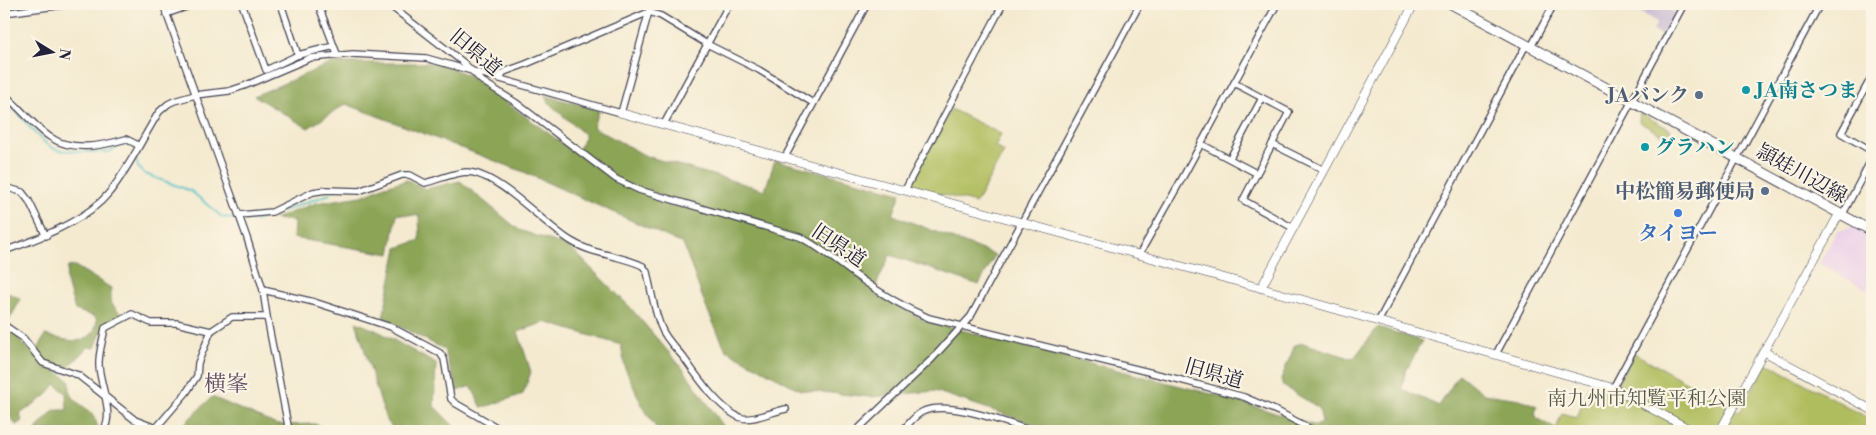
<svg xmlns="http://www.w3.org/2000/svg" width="1876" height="435" viewBox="0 0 1876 435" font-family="'Libre Bodoni','Noto Serif JP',serif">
	<rect width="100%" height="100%" fill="#fcf5e5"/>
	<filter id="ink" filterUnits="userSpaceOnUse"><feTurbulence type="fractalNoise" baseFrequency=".02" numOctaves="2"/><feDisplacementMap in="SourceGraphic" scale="10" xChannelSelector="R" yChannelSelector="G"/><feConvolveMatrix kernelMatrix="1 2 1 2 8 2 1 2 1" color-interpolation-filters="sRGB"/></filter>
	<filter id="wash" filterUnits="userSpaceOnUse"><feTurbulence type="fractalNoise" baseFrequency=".0096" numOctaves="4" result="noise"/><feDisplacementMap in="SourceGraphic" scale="20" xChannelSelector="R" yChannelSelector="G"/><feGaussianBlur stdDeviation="1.12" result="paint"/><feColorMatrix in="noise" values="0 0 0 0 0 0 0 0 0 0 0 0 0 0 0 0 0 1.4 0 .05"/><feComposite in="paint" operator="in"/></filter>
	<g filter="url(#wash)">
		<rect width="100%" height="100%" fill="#f4ead0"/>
		<path fill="#ecd1e9" d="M1854,227l18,11v49l-2,4 -51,-27 18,-33z"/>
		<path fill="#cbbfd4" d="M1644,4h15l16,9 -12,23 -10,-5 4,-9 -17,-10z"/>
		<g fill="#b0bd5f" stroke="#69704d">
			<path d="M951,109l50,25 -6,13 9,5 -28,51 -64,-16 -1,-2z"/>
			<path d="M1640,113l31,17 -5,7 -27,-15z"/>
			<path d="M1634,353l106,59 27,-49 105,57v11h-310l-6,-2 6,-16 15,5 12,-33 24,8z"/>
		</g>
		<g fill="#8ca456" stroke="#576348">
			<path d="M332,63h106l32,13 107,78 8,-19 -34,-30 -7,-10 55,15 -6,17 53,29 119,34 10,-30 126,33 -8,22 102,40 -16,30 -89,-30 -17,37 53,29 305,78 85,27 6,-4 -3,-14 -36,-22 -2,-7 14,-34 8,-2 50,16 25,-32 44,14 -17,32 -3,16 37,17 20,-32 25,20 36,5 17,7 -2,8 3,5 21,12h-494l-17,-2 -113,-38 -64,6 -71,-7 -74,-40 -20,-43 -23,-63 -159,-72 -178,-68 -38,24 -54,-32z"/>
			<path d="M407,180l19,9 34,-8 59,49 51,17 59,59 55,64 43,61h-69l-16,-26 -17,-37 -4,-23 -76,-23 -27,10 13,40 -8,22 -41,14 -11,-22 -14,5 -13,-42 -61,-31 14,-70 23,-8 -1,-24 -22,-2 -7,40 -97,-16 1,-17 -20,-2 42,-16 46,-7 23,-10z"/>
			<path d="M75,266l36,22v15l11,12 -21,17 -6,16 -9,-1 -2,5 -16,15 -11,-2 -3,5 16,11c-3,23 17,22 25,38 2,3 2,9 3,12h-61l-1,-2 18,-19h13l-1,-17 -11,-9 -8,11 -27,19 2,7 -6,4 -8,-11 -4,4v-12l2,-4 -2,-3v-108l17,8 -13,23 16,24 14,4 7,-15c20,5 48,15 52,-15l-4,-4 -18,-6 -9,-31 2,-12z"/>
			<path d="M356,322l22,9 58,33 -2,42 25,25h-64l-9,-11z"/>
			<path d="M212,397l65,28 38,-1 18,7h-143l-7,-6z"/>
		</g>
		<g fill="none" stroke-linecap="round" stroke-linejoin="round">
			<g stroke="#52c1c7" stroke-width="2">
				<path d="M4,100c16,11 36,46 54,50 6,1 47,3 51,2 8,-4 12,-11 21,-6"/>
				<path d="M136,160l2,7 7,7 46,17 31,26 15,2"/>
				<path d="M276,213l54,-19"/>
				<path d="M242,219l13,2 16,-6"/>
			</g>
		</g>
	</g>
	<g filter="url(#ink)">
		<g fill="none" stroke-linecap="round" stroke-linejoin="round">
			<g stroke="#424051" stroke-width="8">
				<g id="street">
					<path d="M163,4l84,234 16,52 4,27 22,114"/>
					<path d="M242,4l24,66 32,-15 36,-9"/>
					<path d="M281,4l17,51"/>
					<path d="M318,4l19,50"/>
					<path d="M388,4l76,59 18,18 33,21 101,77 23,11 161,47c21,11 39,26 58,40 22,16 45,30 71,41l248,61 67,18 35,15 35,19"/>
					<path d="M4,13l67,-9"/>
					<path d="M166,14l29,-10"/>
					<path d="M1531,47l23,-43"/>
					<path d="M1872,76l-31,57 31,18"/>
					<path d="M499,78l5,-6 22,-8 123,-52 12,4 46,28 52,26 54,33"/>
					<path d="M1234,83l55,29 -46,88 50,28"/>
					<path d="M4,94c14,12 31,33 46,43 22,15 52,9 76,2l12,6"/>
					<path d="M664,124l65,-120"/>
					<path d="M1201,144l55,29"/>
					<path d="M1272,144l52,26"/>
					<path d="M785,157l82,-153"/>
					<path d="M1230,158l32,-60"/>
					<path d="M4,187l18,5 7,9 17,35"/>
					<path d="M905,190l98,-186"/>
					<path d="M1841,214l3,-2 28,-54"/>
					<path d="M239,215l33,-3 41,-20 13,-2 33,1 43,-16h8l15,8c12,-3 28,-10 41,-11 32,0 77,52 105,69 22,14 49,14 72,25l4,6c4,18 7,38 14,55 5,13 15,21 23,31 12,17 37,54 58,60 11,3 32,-7 44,-9"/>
					<path d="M4,251c32,-11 82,-30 104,-57 19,-22 35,-57 51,-82l9,-8 6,-3 21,-6 34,-4 15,-5 66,-28 43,-4 73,4 195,55 30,-109"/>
					<path d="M1139,255l45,-80 93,-171"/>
					<path d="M263,290l51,12 77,25 49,26 4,6 7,40 4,4 48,28"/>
					<path d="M1378,322l148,-277"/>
					<path d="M4,325l19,13 20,25 35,12 57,45 21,8 4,3"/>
					<path d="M1496,354l188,-350"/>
					<path d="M1613,388l207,-384"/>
					<path d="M156,428l30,-35 11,-17 1,-13 13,-32 21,-14h35"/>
					<path d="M103,431c12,-16 -3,-46 -4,-65 -1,-12 4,-26 6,-38l27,-14 19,9h25l35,8"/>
					<path d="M856,431l76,-72 39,-43 169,-312"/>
					<path d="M902,431c6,-6 12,-15 20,-19 25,-13 84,11 110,19"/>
				</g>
			</g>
			<g stroke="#424051" stroke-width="9">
				<g id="secondary">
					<path d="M621,113l640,175 352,100 80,43"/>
					<path d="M1261,288l153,-284"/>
					<path d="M1765,352l107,58"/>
					<path d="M1720,431l117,-213 4,-4"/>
				</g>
			</g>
			<g stroke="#424051" stroke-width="11">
				<path id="primary" d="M1451,4l421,227"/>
			</g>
			<use href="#street" stroke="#fff" stroke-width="5.5"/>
			<use href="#secondary" stroke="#fff" stroke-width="8"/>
			<use href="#primary" stroke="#fff" stroke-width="9"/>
		</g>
	</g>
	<g fill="#0f9aa8" stroke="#fcf5e5" stroke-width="2">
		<circle cx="1746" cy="90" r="5"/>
		<circle cx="1645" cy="147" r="5"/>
	</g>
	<g fill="#5c6f8a" stroke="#fcf5e5" stroke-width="2">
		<circle cx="1699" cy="95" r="5"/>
		<circle cx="1765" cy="191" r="5"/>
	</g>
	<circle fill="#3f7fe0" stroke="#fcf5e5" stroke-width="2" cx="1678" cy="213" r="5"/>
	<g text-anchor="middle" stroke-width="4.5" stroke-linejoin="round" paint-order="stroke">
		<g font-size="20" fill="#22223b" stroke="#fcf5e5">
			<text transform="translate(476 52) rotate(40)" y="7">旧県道</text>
			<text transform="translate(1802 173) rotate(29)" y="7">頴娃川辺線</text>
			<text transform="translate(839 245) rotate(34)" y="7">旧県道</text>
			<text transform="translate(1214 373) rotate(16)" y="7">旧県道</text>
		</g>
		<g font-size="20" font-weight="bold" fill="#0d838f" stroke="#fcf5e5" text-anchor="start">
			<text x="1756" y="97">JA南さつま</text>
			<text x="1655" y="154">グラハン</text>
		</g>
		<g font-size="20" font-weight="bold" fill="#4e5e75" stroke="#fcf5e5" text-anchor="end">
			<text x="1689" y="102">JAバンク</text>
			<text x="1755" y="198">中松簡易郵便局</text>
		</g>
		<g font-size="20" font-weight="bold" fill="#366cbe" stroke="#fcf5e5">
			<text x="1678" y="240">タイヨー</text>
		</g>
		<g font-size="20" fill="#545848" stroke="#fcf5e5">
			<text x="1647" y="405">南九州市知覧平和公園</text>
		</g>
		<g font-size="22" fill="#615068" stroke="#fcf5e5">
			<text x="226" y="391">横峯</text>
		</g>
	</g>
	<rect width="1876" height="435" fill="none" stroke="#fcf5e5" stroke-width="20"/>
	<g transform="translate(52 52) rotate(100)" stroke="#fcf5e5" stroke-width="4" paint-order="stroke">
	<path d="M0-4L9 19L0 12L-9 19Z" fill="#22223b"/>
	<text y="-8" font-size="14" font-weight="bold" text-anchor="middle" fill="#22223b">N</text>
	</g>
</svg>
